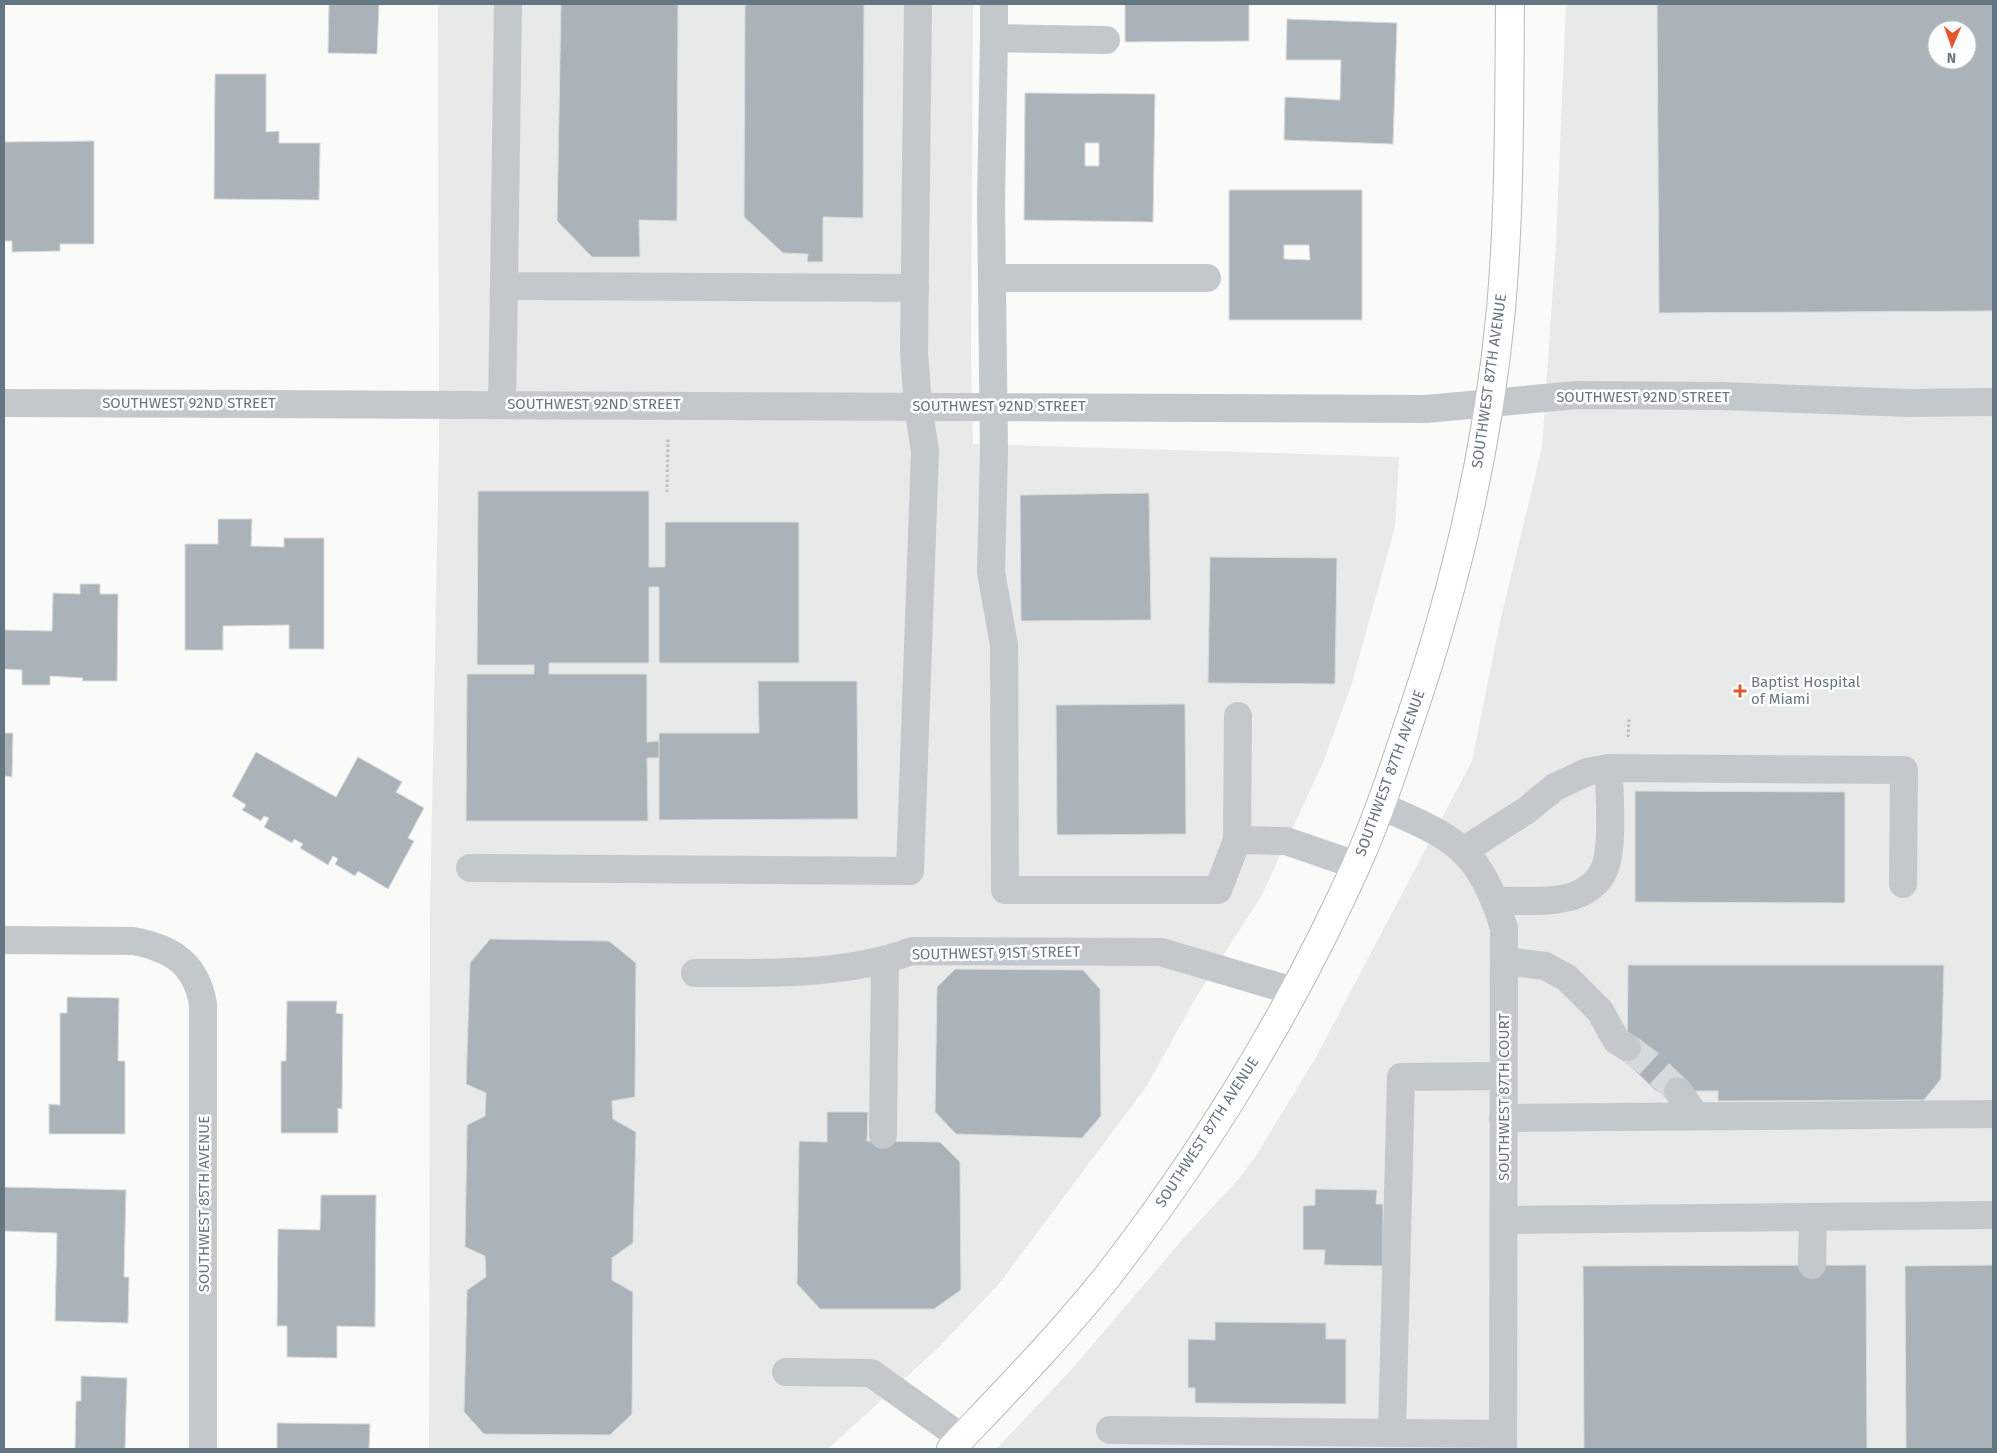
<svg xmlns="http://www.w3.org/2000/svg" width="1997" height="1453" viewBox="0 0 1997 1453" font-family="'Fira Sans',sans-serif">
	<rect width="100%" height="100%" fill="#fafaf8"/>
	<g fill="#e8e9e9" fill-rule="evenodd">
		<path d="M438,4h535l-2,352 2,88 426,13 -4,70 -43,156 -28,77 -63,137 -65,100 -48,87 -150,201 -60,63 -110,101h-399l1,-534 9,-473z"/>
		<path d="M1566,4h427v1445h-997l75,-79 117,-137 51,-54 16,-22 60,-98 157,-298 28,-139 42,-175 14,-204zM1937,30h30v30h-30z"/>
	</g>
	<g fill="#aab3b9" stroke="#dcdcda" fill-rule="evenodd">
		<path d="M329,4h50l-2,50 -49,-1z"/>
		<path d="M561,4h117l-1,217 -38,-1 1,37h-48l-35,-36z"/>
		<path d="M745,4h119l-1,214 -40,-1v45h-16l1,-8 -25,-1 -39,-36z"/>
		<path d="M1125,4h124v37l-124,1z"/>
		<path d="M1657,4h336v307l-334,2zM1937,30h30v30h-30z"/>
		<path d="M1287,19l110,4 -4,121 -109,-4 1,-43 55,3 1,-40h-55z"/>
		<path d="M215,74h51v58l13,-1v12h41l-1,57 -105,-1z"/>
		<path d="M1025,93l130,1 -2,128 -129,-2zM1085,143h14v23h-14z"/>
		<path d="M94,141v103h-34v7l-48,1v-11h-8v-99z"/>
		<path d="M1229,190h133v130h-133zM1284,245h25l1,15 -26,-1z"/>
		<path d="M478,491h171v76h16v-45h134v141h-140v-76h-10v76h-100v11h98v68l12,-1 1,17h-13l1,63h-182l1,-147h67v-9h-57z"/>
		<path d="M1149,493l2,127 -130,1 -1,-126z"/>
		<path d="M218,519h34l-1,27 33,1v-9h40v111h-35v-24l-66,1v24h-38v-106h33z"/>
		<path d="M1210,557l127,1 -2,126 -127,-1z"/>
		<path d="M80,584h20v10h18l-1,87h-35l1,-3 -33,-2v9h-28v-15l-18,-1v-39l48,1 1,-38 27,1z"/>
		<path d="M758,681h99l1,138 -199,1v-87h100z"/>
		<path d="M1185,704l1,130 -129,1 -1,-130z"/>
		<path d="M4,733h9l-1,44 -8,-1z"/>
		<path d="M256,752l80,45 22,-40 44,25 -6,10 28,16 -16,30 6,3 -26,48 -30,-18 -3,5 -20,-12 3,-5 -5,-3 -5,9 -28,-17 3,-4 -9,-5 -2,4 -28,-16 5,-9 -5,-2 -3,5 -19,-11 4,-5 -14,-9z"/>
		<path d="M1635,791l210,1v111l-210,-1z"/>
		<path d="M490,939l119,2 27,22 -1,134 -23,4 1,18 23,13 -3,111 -21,15v22l21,12 -1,122 -22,21 -126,-1 -20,-22 3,-122 19,-13 -1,-21 -20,-9 2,-122 18,-9 1,-23 -20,-9 4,-121z"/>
		<path d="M1628,965h316l-3,114 -17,21 -206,1v-10h-62l-29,-28z"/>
		<path d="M955,969l128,1 17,19 1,127 -19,22 -126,-4 -21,-22 2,-125z"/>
		<path d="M67,997l52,1 -1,63h7v73h-76v-30l11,1v-92h7z"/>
		<path d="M287,1001h50l-1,12 7,1 -1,95 -4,-1v25h-57v-72h5z"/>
		<path d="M827,1112h41l-1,29 73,1 20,20 1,128 -27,19h-114l-23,-25 2,-143 28,1z"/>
		<path d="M4,1187l122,3 -2,87h5l-1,46 -73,-2 2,-88 -53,-2z"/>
		<path d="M1315,1189l62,1 -1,14h7v62l-59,-1 1,-15h-22v-44l12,-1z"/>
		<path d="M321,1195h55l-1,132 -38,-1v32l-50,-1v-31h-10l1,-97 42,1z"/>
		<path d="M1866,1265l1,184h-283l-1,-183z"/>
		<path d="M1993,1265v184h-87l-1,-183z"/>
		<path d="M1215,1322l111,1v16h20v65l-151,-1v-15h-7v-49l27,1z"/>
		<path d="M81,1376l46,2 -2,71h-50l1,-48h5z"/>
		<path d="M277,1423l93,1 -1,25h-92z"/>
	</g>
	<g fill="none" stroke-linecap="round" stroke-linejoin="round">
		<path stroke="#d5d9db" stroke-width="28" stroke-dasharray="28 14" stroke-linecap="butt" d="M1627,1047l19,14 32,30"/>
		<g stroke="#b5babe" stroke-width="30">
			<path id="major" d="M951,1449c53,-56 108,-112 156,-172 99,-127 183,-265 249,-411 21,-47 37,-95 53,-143 46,-134 79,-273 92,-414 9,-102 8,-204 9,-305"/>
		</g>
		<g stroke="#bbbfc2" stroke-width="3" stroke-dasharray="2.5 2.5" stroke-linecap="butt">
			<path d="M667,492l1,-54"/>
			<path d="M1628,737l1,-18"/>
		</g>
		<g stroke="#c3c8cc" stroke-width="28">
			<path d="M508,4l-4,282 411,2"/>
			<path d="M994,38v-34"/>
			<path d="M1106,40l-112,-2 -3,162 3,252 -3,120 13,73 1,245h213l19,-50 49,1 70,24"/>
			<path d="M992,278h215"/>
			<path d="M4,403l1422,6 151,-14 143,1 189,7 84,-1"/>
			<path d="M502,404l2,-118"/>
			<path d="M1381,806c74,32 98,42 123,122l-1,521"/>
			<path d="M1237,840l1,-124"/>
			<path d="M1463,851l64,-41 28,-23 32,-15 22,-4 295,2 -1,114"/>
			<path d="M470,868l440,3 15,-420 -7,-45 -4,-54 4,-348"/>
			<path d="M1496,901c25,-1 56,3 80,-6 11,-4 23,-13 28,-25 10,-22 5,-76 5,-102"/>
			<path d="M4,940l129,1c38,7 63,22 70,63v445"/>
			<path d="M1505,961l40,5 22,12 33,33 16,29 11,7"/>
			<path d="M695,973c70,0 150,3 217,-22l249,1 132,39"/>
			<path d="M1678,1091l18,25"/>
			<path d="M1503,1118l490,-4"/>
			<path d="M883,1135l2,-174"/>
			<path d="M1504,1220l489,-5"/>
			<path d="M1812,1265l1,-48"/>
			<path d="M786,1372l85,1 91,65"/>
			<path d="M1110,1430l393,4"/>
			<path d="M1392,1433l9,-356 102,-1"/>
		</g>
		<use href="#major" stroke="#fff" stroke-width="28"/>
	</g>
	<path fill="#e4572e" stroke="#fff" stroke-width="2" d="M1737.5 683.5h5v5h5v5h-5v5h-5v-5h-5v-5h5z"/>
	<g text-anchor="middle" stroke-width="5" stroke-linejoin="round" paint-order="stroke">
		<g font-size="15" fill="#657683" stroke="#fff">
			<text transform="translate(1489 381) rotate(-82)" y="5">SOUTHWEST 87TH AVENUE</text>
			<text x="1643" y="402">SOUTHWEST 92ND STREET</text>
			<text x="189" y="408">SOUTHWEST 92ND STREET</text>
			<text x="594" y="409">SOUTHWEST 92ND STREET</text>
			<text x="999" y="411">SOUTHWEST 92ND STREET</text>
			<text transform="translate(1390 773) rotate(-70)" y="5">SOUTHWEST 87TH AVENUE</text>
			<text transform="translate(996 953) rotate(-1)" y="5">SOUTHWEST 91ST STREET</text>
			<text transform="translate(1504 1097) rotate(-90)" y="5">SOUTHWEST 87TH COURT</text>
			<text transform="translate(1207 1132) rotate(-57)" y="5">SOUTHWEST 87TH AVENUE</text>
			<text transform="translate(204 1204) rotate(-90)" y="5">SOUTHWEST 85TH AVENUE</text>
		</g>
		<g font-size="15" fill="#657683" stroke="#fff" text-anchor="start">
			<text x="1751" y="687">Baptist Hospital<tspan x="1751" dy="17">of Miami</tspan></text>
		</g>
	</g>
	<rect width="1997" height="1453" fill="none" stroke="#657683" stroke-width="10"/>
	<g transform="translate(1952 45) rotate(182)"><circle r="24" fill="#ffffff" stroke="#c1c8cd"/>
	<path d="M0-4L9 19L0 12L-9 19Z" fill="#e4572e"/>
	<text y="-8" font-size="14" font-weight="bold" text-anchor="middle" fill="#657683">N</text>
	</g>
</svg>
